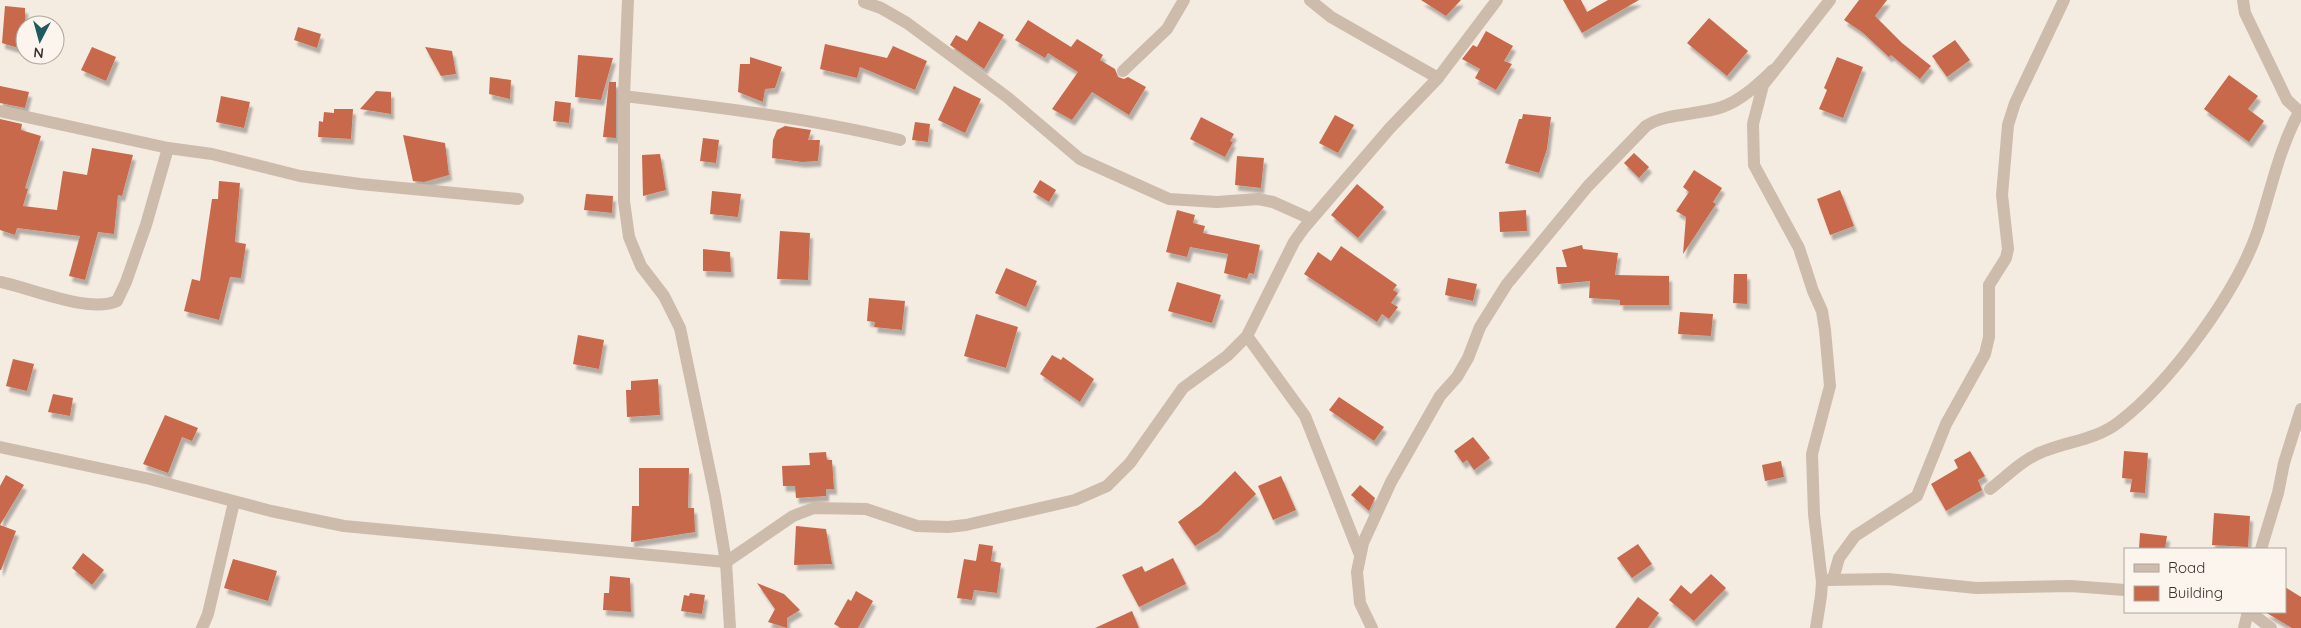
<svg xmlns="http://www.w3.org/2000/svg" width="2301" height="628" viewBox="0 0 2301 628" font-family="Quicksand,sans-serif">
	<defs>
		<filter id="shadow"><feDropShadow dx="3" dy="5.5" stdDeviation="1" flood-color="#0004"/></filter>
	</defs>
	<rect width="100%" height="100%" fill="#f4ebe1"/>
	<g fill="#c8694b" filter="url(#shadow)">
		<path d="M1421,0h40l-15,16z"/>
		<path d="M1563,0h18l6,12 21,-12h31l-57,33z"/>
		<path d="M1859,0h28l-12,16 27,27 29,23 -11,13 -29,-24 -2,2 -27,-25 -18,-12z"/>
		<path d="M5,6l20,2v42l-23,-7z"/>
		<path d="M1709,18l39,33 -21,25 -40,-33z"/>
		<path d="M1028,20l43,27 6,-8 26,16 -3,5 15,9 3,8 6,2 4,-2 18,10 -17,28 -37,-23 -20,28 -20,-11 26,-37 -30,-19 -3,5 -30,-18z"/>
		<path d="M979,21l25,14 -20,34 -34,-24 6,-10 11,6z"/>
		<path d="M298,27l23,7 -4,14 -23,-8z"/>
		<path d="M1486,31l27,15 -9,15 8,3 -16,26 -21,-12 5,-9 -18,-10 11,-14 4,2z"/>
		<path d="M1955,40l15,20 -23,17 -15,-21z"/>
		<path d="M825,44l62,14 6,-12 34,15 -12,29 -55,-23 -3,11 -37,-9z"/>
		<path d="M92,47l24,10 -10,24 -25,-11z"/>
		<path d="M425,47l27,4 4,23 -15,2z"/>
		<path d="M578,55l35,3 -12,42 -26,-3z"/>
		<path d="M750,57l32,10 -7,21 -10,1 -2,13 -25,-10 2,-28h10z"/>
		<path d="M1837,57l26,10 -20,51 -24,-9 8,-19 -3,-2z"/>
		<path d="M2229,75l29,21 -10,13 16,12 -15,21 -45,-33z"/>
		<path d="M490,77l21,3 -1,19 -21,-5z"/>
		<path d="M609,82h7v56l-13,-1z"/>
		<path d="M0,86l29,6 -4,16 -25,-5z"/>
		<path d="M954,86l27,13 -16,34 -27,-13z"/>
		<path d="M376,91l15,1v22l-31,-5z"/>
		<path d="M221,96l29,6 -6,26 -28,-6z"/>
		<path d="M555,101l16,2 -2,20 -16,-2z"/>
		<path d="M334,109h19l-2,30 -33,-2 1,-16 4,1 1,-10 10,1z"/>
		<path d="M1523,114l28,3 -4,32 -8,24 -34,-10 14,-44h3z"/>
		<path d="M1335,115l19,10 -16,28 -19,-10z"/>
		<path d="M1201,117l33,17 -4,7 3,1 -8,15 -35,-18z"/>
		<path d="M0,119l22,5 -1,6 20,6 -16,52 3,1 -5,17 34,4 6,-39 24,4 5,-27 41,7 -11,41 -4,-1 -4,39 -16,-2 -13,48 -16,-4 11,-40 -63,-8 -2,7 -15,-5z"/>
		<path d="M915,122l15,2 -2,18 -16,-2z"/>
		<path d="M785,126l26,4 -3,10h12l-2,21 -16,1 -30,-4 1,-18 4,-10z"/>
		<path d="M403,135l42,8 4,32 -25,7 -11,-1z"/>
		<path d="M703,138l16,2 -3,23 -16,-2z"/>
		<path d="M1634,153l15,14 -10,11 -15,-15z"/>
		<path d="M660,154l6,36 -23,6 -1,-41z"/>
		<path d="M1237,156l27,2 -3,30 -26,-3z"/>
		<path d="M1694,170l28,18 -9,14 3,2 -33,50 3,-37 -10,-6 13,-19 -6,-5z"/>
		<path d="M1040,180l16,10 -7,12 -16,-10z"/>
		<path d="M219,181l21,2 -5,59 11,2 -5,34 -11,-1 -11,43 -35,-9 8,-32 8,2 12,-82h6z"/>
		<path d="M1357,184l27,23 -26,31 -27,-23z"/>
		<path d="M1840,190l14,36 -24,9 -13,-36z"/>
		<path d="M712,191l29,3 -3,23 -28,-3z"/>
		<path d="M586,194l27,2 -1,17 -28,-3z"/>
		<path d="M1177,210l18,5 -2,8 12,3 -2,7 57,12 -6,29 -5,-1 -2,6 -23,-6 4,-19 -38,-7 -3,10 -21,-5z"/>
		<path d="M1526,210l1,21 -27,1 -1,-20z"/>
		<path d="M780,231l30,2 -2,47 -31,-1z"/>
		<path d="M1582,245l1,4 35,4 -3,22 54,1v29h-49v-5l-31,-2 1,-17 -32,3 -2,-17h11l-5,-17z"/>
		<path d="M1341,246l56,39 -4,5 5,3 -7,10 7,4 -9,12 -7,-5 -5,8 -73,-48 14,-22 13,9z"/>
		<path d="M703,249l27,3 1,20 -28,-1z"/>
		<path d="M1006,268l31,13 -11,26 -31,-14z"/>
		<path d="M1734,274h13v30l-14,-1z"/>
		<path d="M1448,278l29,6 -4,17 -28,-6z"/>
		<path d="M1177,282l44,13 -9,28 -44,-12z"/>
		<path d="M869,298l36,3 -3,29 -28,-3 1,-5 -8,-1z"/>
		<path d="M1680,312l33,2 -2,22 -33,-2z"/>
		<path d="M976,314l42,13 -12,41 -42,-12z"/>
		<path d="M578,335l26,5 -5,29 -26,-5z"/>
		<path d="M1052,355l9,5 2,-3 31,22 -14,23 -40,-28z"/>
		<path d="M13,359l21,5 -7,27 -21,-5z"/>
		<path d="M658,379l2,36 -33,2 -1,-27h5v-9z"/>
		<path d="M53,394l20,4 -3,18 -22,-4z"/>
		<path d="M1339,397l45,30 -10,14 -45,-31z"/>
		<path d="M165,415l33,13 -6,13 -10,-4 -14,36 -25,-9z"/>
		<path d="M1473,437l17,21 -16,12 -7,-10 -4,3 -9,-12z"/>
		<path d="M1970,451l15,25 -7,4 4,10 -36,21 -15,-27 27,-16 -4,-8z"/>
		<path d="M2124,451l24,2 -3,40 -15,-1 2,-13 -10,-1z"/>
		<path d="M826,452l1,8h5l2,29h-8v7l-30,2 -1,-12h-12l-1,-20 28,-1 -1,-12z"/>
		<path d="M1781,461l3,16 -19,4 -3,-16z"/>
		<path d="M639,468h50l-1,40h6l1,24 -64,10 1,-36h7z"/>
		<path d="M1235,471l21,23 -38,38 -23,14 -17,-24 23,-17z"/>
		<path d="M6,475l18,10 -24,40 16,6 -15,39h-1v-84z"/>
		<path d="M1281,476l15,34 -23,10 -15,-34z"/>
		<path d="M1360,485l15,13 -6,13 -18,-16z"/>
		<path d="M2214,513l36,3 -2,31 -36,-2z"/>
		<path d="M796,526l30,3 6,35 -38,1z"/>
		<path d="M2140,533l27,3 -2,13h-26z"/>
		<path d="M979,544l14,2 -2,15 10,2 -4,30 -23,-3 -2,10 -15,-2 7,-39 12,2z"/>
		<path d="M1638,544l14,20 -20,14 -15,-20z"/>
		<path d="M83,553l21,17 -12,15 -20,-17z"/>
		<path d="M1173,558l13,26 -47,23 -17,-32 20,-9 3,6z"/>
		<path d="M233,559l44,12 -9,30 -44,-13z"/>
		<path d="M1711,574l15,14 -32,33 -25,-21 12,-15 10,9z"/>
		<path d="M610,576l20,2 1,34 -28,-2 1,-17h5z"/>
		<path d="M757,583l27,11 16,16 -13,8v10l-19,-6 7,-13z"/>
		<path d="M2285,587l16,10v31h-9l-27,-16h20z"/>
		<path d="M856,591l17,10 -15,27h-17l-7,-4 14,-25 3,2z"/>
		<path d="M690,593l15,2 -3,19 -21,-3 3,-16 5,1z"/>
		<path d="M1638,597l21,16 -11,15h-33z"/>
		<path d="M1132,611l7,17h-44z"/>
	</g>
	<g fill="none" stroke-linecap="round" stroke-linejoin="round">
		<g stroke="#cdbbac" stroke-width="12">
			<path d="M628,0l-4,96v105l5,36 12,29 23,30 16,32 35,168 11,66 4,66"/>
			<path d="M1310,0l21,17 107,61"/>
			<path d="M2243,0l2,13 42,87 14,13"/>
			<path d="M864,2l17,6 26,15 100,74 73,62 89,40 48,3 41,-3 15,3 38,17"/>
			<path d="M1123,71l44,-42 17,-29"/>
			<path d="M624,96c92,11 185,22 276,44"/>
			<path d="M0,111l168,37 44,6 88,22 60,8 158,15"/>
			<path d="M0,282c31,6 89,32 117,19l9,-19 20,-57 22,-77"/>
			<path d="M1247,336l58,80 55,139"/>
			<path d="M0,447l150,32 121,32 73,15 382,36 67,-46 21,-8 52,1 51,17 31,1 18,-2 109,-25 32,-14 23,-23 53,-75 44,-32 20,-20 47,-94 10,-14 86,-100 48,-50 59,-78"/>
			<path d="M1990,489c16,-12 33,-30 52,-37 26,-11 54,-12 77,-30 52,-40 118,-130 139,-192 13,-40 21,-81 41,-118"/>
			<path d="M2261,549l17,-56 6,-30 17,-54"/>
			<path d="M1833,579l6,-21 16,-22 62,-40 29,-72 39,-70 4,-17v-52l17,-27 2,-9 -6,-54 6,-70 7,-22 49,-103"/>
			<path d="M1826,580l62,-1 88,9 95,-2 54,4"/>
			<path d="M2250,612l21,16"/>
			<path d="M202,628l6,-14 26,-112"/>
			<path d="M1372,628l-12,-25 -3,-31 6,-29 28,-61 49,-86 17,-19 11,-19 12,-31 27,-43 81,-98 58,-60c19,-13 54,-11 76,-19 20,-7 36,-23 51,-37"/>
			<path d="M1816,628l5,-32 1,-14 -8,-68 -2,-60 18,-68 -5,-56 -3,-19 -9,-20 -14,-43 -45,-83 -1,-41 10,-39 67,-85"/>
			<path d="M2244,628l4,-16"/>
		</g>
	</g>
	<rect x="2124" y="548" width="162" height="65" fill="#fbf5ee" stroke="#aea6a0"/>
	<rect x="2134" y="564" width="25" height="8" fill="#cdbbac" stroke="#aea6a0"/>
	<text x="2168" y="573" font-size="15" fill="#3b302b">Road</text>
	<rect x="2134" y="586" width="25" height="15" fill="#c8694b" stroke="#aea6a0"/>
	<text x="2168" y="598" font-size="15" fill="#3b302b">Building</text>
	<g transform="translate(40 40) rotate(186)"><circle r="24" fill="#fbf5ee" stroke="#aea6a0"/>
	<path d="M0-4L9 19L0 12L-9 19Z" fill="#1f5a5e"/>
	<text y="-8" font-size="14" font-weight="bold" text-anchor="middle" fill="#3b302b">N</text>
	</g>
</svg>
